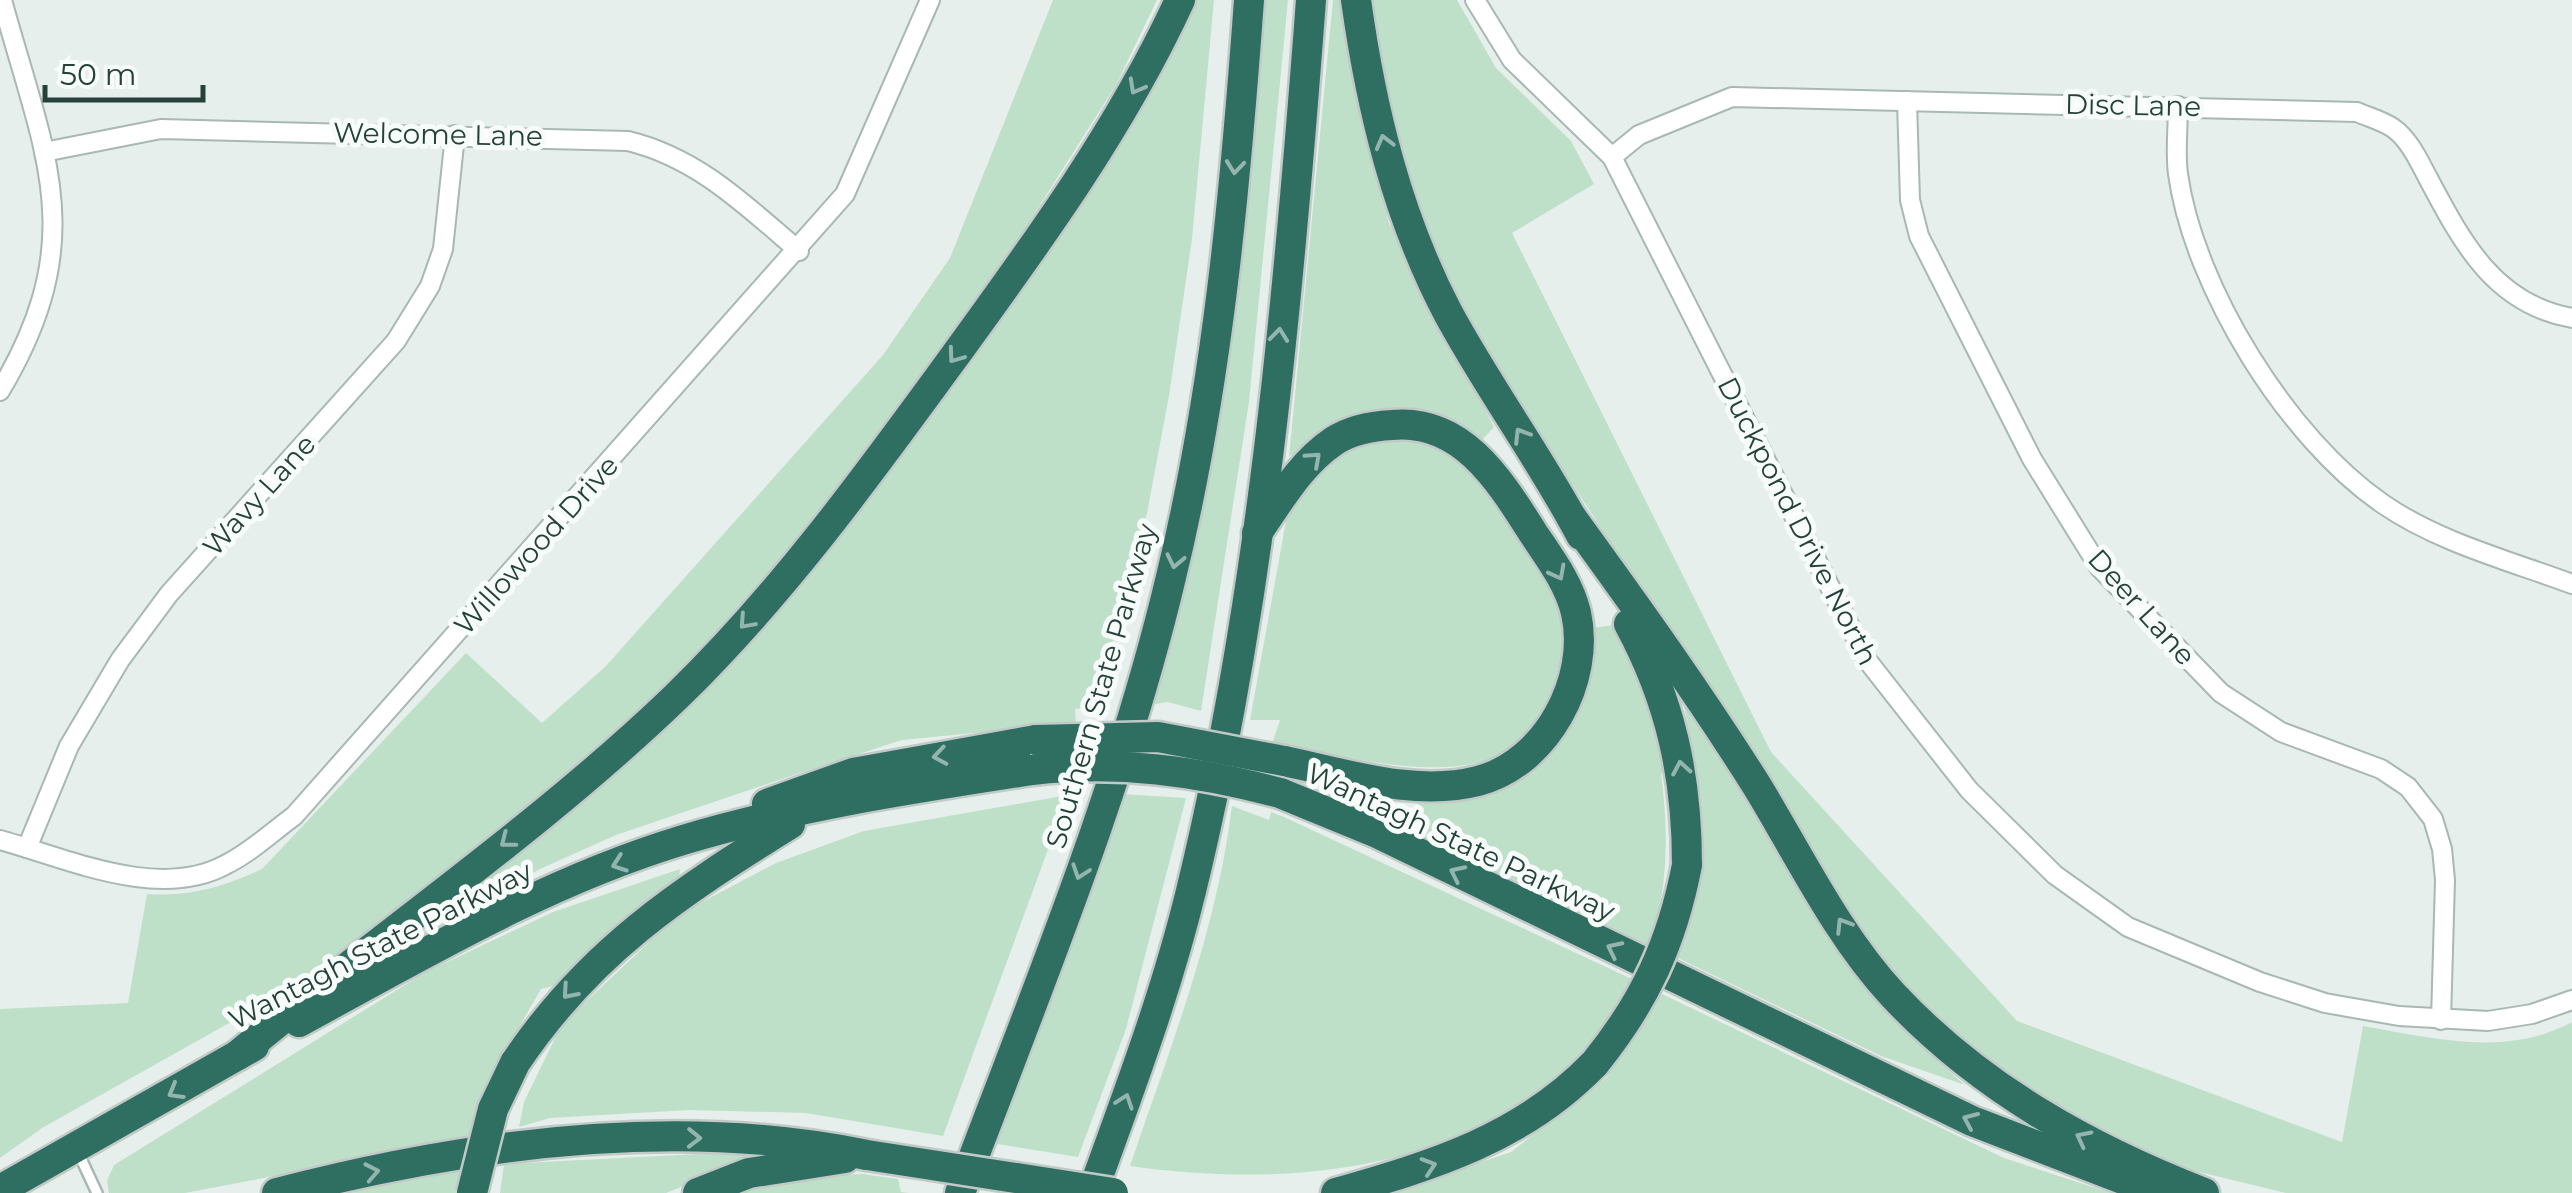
<svg xmlns="http://www.w3.org/2000/svg" width="2572" height="1193" viewBox="0 0 2572 1193" font-family="Montserrat,sans-serif">
	<rect width="100%" height="100%" fill="#e6efeb"/>
	<g fill="#bfe0c8">
		<path d="M1053,0h104l-41,85 -123,194 -192,260 -137,149 -125,116 -142,112 -100,69 -255,143 -42,30v-149l128,-6 19,-109c42,3 77,-7 115,-25l204,-216 76,70 64,-57 277,-311 67,-97z"/>
		<path d="M1190,0h24l-22,239 -23,157 -22,117 -51,194 -21,2 1,14 -174,17 -111,36 -175,59 -76,34 -127,71 137,-110 200,-187 87,-104 184,-253z"/>
		<path d="M1263,0h25l-39,402 -48,309 -33,-9 -19,3c76,-231 97,-463 114,-705z"/>
		<path d="M1333,0h6l21,110 29,113 105,204 -14,15c-81,-43 -119,-49 -191,15z"/>
		<path d="M1366,0h91l39,68 75,73 23,43 -82,49 259,519 246,269 325,121 21,-116c70,12 143,32 209,-4v171h-286l-103,-25 -67,-23 -97,-50 -122,-110 -399,-616 -68,-126 -42,-121z"/>
		<path d="M1409,434l43,17 22,14 86,132c10,38 7,70 -7,105 -44,105 -195,55 -281,42l8,-24h-30l40,-221 40,-42 28,-15z"/>
		<path d="M1615,625l36,72 21,73 -11,3c8,61 7,114 -11,173l-242,-118 12,-29 61,-4 40,-17 41,-40 26,-55 2,-55z"/>
		<path d="M1683,702c90,130 160,280 282,383l-84,-29 -203,-98c40,-100 26,-155 5,-256z"/>
		<path d="M1121,794l65,4 -60,231 -48,128 -81,-13 102,-272z"/>
		<path d="M1068,795l-125,341 -137,-23 -117,-3 -139,8 -31,9 5,-25 38,-78 117,-110 97,-51 88,-32z"/>
		<path d="M1232,806l37,14 2,-8 13,5 350,163c-100,183 -316,213 -504,186 40,-118 87,-236 102,-360z"/>
		<path d="M680,869l-1,14 -115,100 -23,6 -55,96 -18,54 -283,54h-76l-2,-12 7,-16 312,-193 127,-60z"/>
		<path d="M1662,994l342,164 107,35h-721l121,-41 95,-74z"/>
		<path d="M717,1153l94,4 -91,14 -54,22h-166l4,-29z"/>
		<path d="M463,1167l-2,26h-110z"/>
		<path d="M862,1174l36,5 3,13 8,1h-181l54,-16z"/>
	</g>
	<g fill="none" stroke-linecap="round" stroke-linejoin="round">
		<g stroke="#a8b8b2" stroke-width="14">
			<path id="lane" d="M77,1150l20,43"/>
		</g>
		<g stroke="#a8b8b2" stroke-width="22">
			<g id="street">
				<path d="M1475,0l37,60 100,97 255,503 102,130 86,85 73,52 132,55 65,21 74,13 89,5 44,-7 40,-14"/>
				<path d="M1907,101l3,99 9,36 113,223 67,108 122,126 60,39 100,37 27,18 25,32 9,30 3,31 -4,140"/>
				<path d="M2178,106c0,22 -3,46 0,68 16,114 110,265 205,330 55,38 127,57 189,80"/>
				<path d="M44,152l117,-23 467,12c70,17 117,64 171,110"/>
				<path d="M1612,157l27,-22 93,-38 625,15c11,5 26,9 36,16 16,11 26,33 35,50 34,64 66,126 144,140"/>
				<path d="M0,391c91,-153 45,-234 2,-391"/>
				<path d="M0,840c66,18 158,61 225,25 25,-12 47,-33 69,-49l551,-622 85,-194"/>
				<path d="M27,848l42,-102 51,-86 49,-66 227,-253 34,-55 13,-37 12,-114"/>
			</g>
		</g>
		<g stroke="#c2cac8" stroke-width="35">
			<g id="highway">
				<path d="M1356,0c15,108 41,216 92,313 41,76 93,146 133,222"/>
				<path d="M1572,518c64,88 127,176 185,268 42,69 81,150 136,209 86,92 195,153 311,198"/>
				<path d="M1257,533c23,-33 43,-69 77,-92 17,-11 38,-15 58,-16 70,-7 108,56 141,108 16,24 36,50 43,80 15,66 -29,150 -98,168 -63,16 -131,-7 -194,-20"/>
				<path d="M1629,624c42,78 58,153 58,241"/>
				<path d="M1280,793l95,39 597,289 187,72"/>
				<path d="M767,804l86,-31 183,-33"/>
				<path d="M299,1022c123,-67 248,-141 384,-182 113,-34 232,-52 349,-70"/>
				<path d="M238,1055c145,-121 303,-228 439,-359 105,-102 191,-221 277,-339 83,-114 167,-229 226,-357"/>
				<path d="M515,1063c74,-111 164,-170 275,-239"/>
				<path d="M0,1190l254,-144"/>
				<path d="M277,1193c188,-49 398,-78 590,-38"/>
				<path d="M698,1193l51,-20 96,-15"/>
				<path d="M960,1193c76,-202 161,-405 211,-616 46,-189 64,-383 78,-577"/>
				<path d="M1092,1193c36,-99 74,-199 99,-302 70,-286 98,-597 120,-891"/>
				<path d="M1336,1193c98,-28 187,-55 259,-130"/>
			</g>
		</g>
		<use href="#lane" stroke="#fff" stroke-width="9"/>
		<use href="#street" stroke="#fff" stroke-width="18"/>
		<use href="#highway" stroke="#2f6f62" stroke-width="30"/>
		<g stroke="#c2cac8" stroke-width="35" stroke-linecap="butt">
			<g id="highway-bridge">
				<path d="M1036,740l122,-3 126,24"/>
				<path d="M1032,770c86,-10 165,1 248,23"/>
				<path d="M1595,1063c50,-62 77,-120 92,-198"/>
				<path d="M867,1155l246,38"/>
				<path d="M472,1193l21,-84 22,-46"/>
			</g>
		</g>
		<use href="#highway-bridge" stroke="#2f6f62" stroke-width="30"/>
	</g>
	<defs><path id="oneway-chevron" d="M-2-3.5L2.5 0L-2 3.5" fill="none" stroke-width="1.6" stroke-linecap="round" stroke-linejoin="round" transform="scale(2.5)"/></defs>
	<g stroke="#93b5ae">
		<use href="#oneway-chevron" transform="translate(1136 87) rotate(119)"/>
		<use href="#oneway-chevron" transform="translate(1384 142) rotate(-105)"/>
		<use href="#oneway-chevron" transform="translate(1235 167) rotate(96)"/>
		<use href="#oneway-chevron" transform="translate(1279 335) rotate(-84)"/>
		<use href="#oneway-chevron" transform="translate(955 356) rotate(126)"/>
		<use href="#oneway-chevron" transform="translate(1521 435) rotate(-122)"/>
		<use href="#oneway-chevron" transform="translate(1314 459) rotate(-42)"/>
		<use href="#oneway-chevron" transform="translate(1175 561) rotate(102)"/>
		<use href="#oneway-chevron" transform="translate(1558 573) rotate(62)"/>
		<use href="#oneway-chevron" transform="translate(746 622) rotate(132)"/>
		<use href="#oneway-chevron" transform="translate(940 756) rotate(171)"/>
		<use href="#oneway-chevron" transform="translate(1681 768) rotate(-100)"/>
		<use href="#oneway-chevron" transform="translate(507 841) rotate(142)"/>
		<use href="#oneway-chevron" transform="translate(619 864) rotate(160)"/>
		<use href="#oneway-chevron" transform="translate(1080 872) rotate(109)"/>
		<use href="#oneway-chevron" transform="translate(1457 873) rotate(-154)"/>
		<use href="#oneway-chevron" transform="translate(1843 925) rotate(-122)"/>
		<use href="#oneway-chevron" transform="translate(1614 949) rotate(-154)"/>
		<use href="#oneway-chevron" transform="translate(569 992) rotate(131)"/>
		<use href="#oneway-chevron" transform="translate(175 1092) rotate(150)"/>
		<use href="#oneway-chevron" transform="translate(1125 1101) rotate(-71)"/>
		<use href="#oneway-chevron" transform="translate(1970 1120) rotate(-156)"/>
		<use href="#oneway-chevron" transform="translate(694 1138) rotate(1)"/>
		<use href="#oneway-chevron" transform="translate(2083 1138) rotate(-153)"/>
		<use href="#oneway-chevron" transform="translate(1429 1166) rotate(-18)"/>
		<use href="#oneway-chevron" transform="translate(372 1172) rotate(-11)"/>
	</g>
	<g text-anchor="middle" stroke-width="10" stroke-linejoin="round" paint-order="stroke">
		<g font-size="28" fill="#24423a" stroke="#f7fbf9">
			<text transform="translate(2133 105) rotate(1)" y="10">Disc Lane</text>
			<text transform="translate(438 134) rotate(1)" y="10">Welcome Lane</text>
			<text transform="translate(259 495) rotate(-48)" y="10">Wavy Lane</text>
			<text transform="translate(1798 521) rotate(63)" y="10">Duckpond Drive North</text>
			<text transform="translate(536 545) rotate(-48)" y="10">Willowood Drive</text>
			<text transform="translate(2142 607) rotate(48)" y="10">Deer Lane</text>
			<text transform="translate(1101 686) rotate(-74)" y="10">Southern State Parkway</text>
			<text transform="translate(1461 842) rotate(25)" y="10">Wantagh State Parkway</text>
			<text transform="translate(380 945) rotate(-27)" y="10">Wantagh State Parkway</text>
		</g>
	</g>
	<path d="M45 85v15h158v-15" fill="none" stroke="#24423a" stroke-width="5"/>
	<text x="60" y="85" font-size="30" fill="#24423a" stroke="#f7fbf9" stroke-width="8" paint-order="stroke">50 m</text>
</svg>
